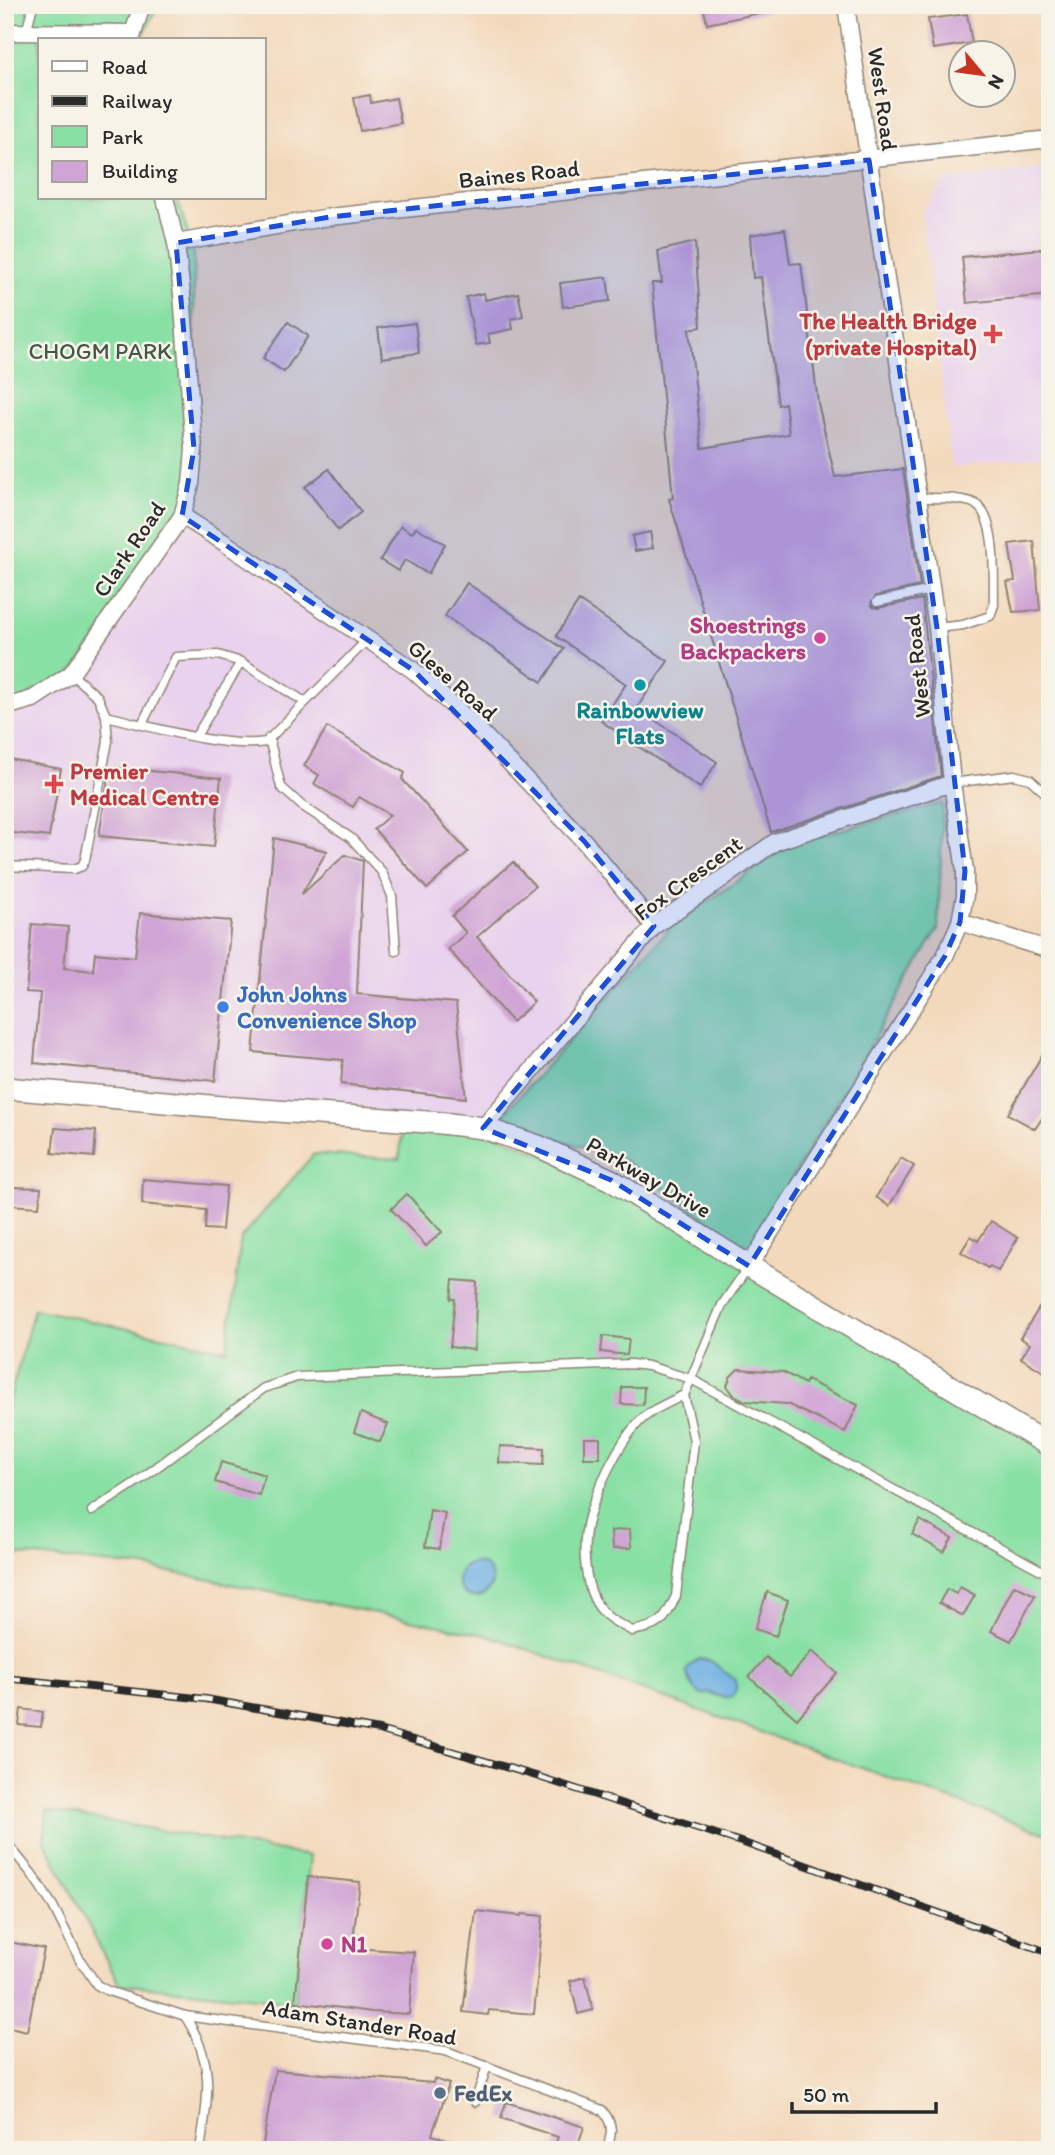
<svg xmlns="http://www.w3.org/2000/svg" width="1055" height="2155" viewBox="0 0 1055 2155" font-family="Itim,sans-serif">
	<rect width="100%" height="100%" fill="#f7f3e8"/>
	<filter id="ink" filterUnits="userSpaceOnUse"><feTurbulence type="fractalNoise" baseFrequency=".0143" numOctaves="2"/><feDisplacementMap in="SourceGraphic" scale="14" xChannelSelector="R" yChannelSelector="G"/><feConvolveMatrix kernelMatrix="1 2 1 2 8 2 1 2 1" color-interpolation-filters="sRGB"/></filter>
	<filter id="wash" filterUnits="userSpaceOnUse"><feTurbulence type="fractalNoise" baseFrequency=".00686" numOctaves="4" result="noise"/><feDisplacementMap in="SourceGraphic" scale="28" xChannelSelector="R" yChannelSelector="G"/><feGaussianBlur stdDeviation="1.57" result="paint"/><feColorMatrix in="noise" values="0 0 0 0 0 0 0 0 0 0 0 0 0 0 0 0 0 1.4 0 .05"/><feComposite in="paint" operator="in"/></filter>
	<g filter="url(#wash)">
		<rect width="100%" height="100%" fill="#f3d9bb"/>
		<g fill="#e9d2ed">
			<path d="M1050,167v289l-98,12 -30,-256 23,-32z"/>
			<path d="M182,516l231,154 241,256 -171,202 -478,-40v-381z"/>
		</g>
		<g fill="#88e0a4" stroke="#5a8668" stroke-width="2">
			<path d="M5,5h153l-17,35h-101v158h137l17,55v196l-12,67 -111,158 -66,33z"/>
			<path d="M943,803l-5,126 -188,321 -132,-93 -122,-35 176,-196 122,-84z"/>
			<path d="M403,1128l85,3 133,58 429,259v387l-560,-199 -345,-69 -140,-14v-137l29,-107 193,41 14,-112 73,-84 85,5z"/>
			<path d="M47,1811l263,45 -15,146 -176,-18 -75,-144z"/>
		</g>
		<g fill="#6fb1e3" stroke="#4d6e87" stroke-width="2">
			<circle cx="475" cy="1580" r="17"/>
			<path d="M699,1659c17,-1 22,14 37,21v10l-3,6 -8,2 -15,-5 -9,2 -8,-8 -7,-15 3,-5z"/>
		</g>
		<g id="blocks">
			<g fill="#d0a5d5">
				<path d="M703,5h61l1,7 -58,12z"/>
				<path d="M967,14l5,29 -39,6 -5,-30z"/>
				<path d="M370,95l1,8 25,-5 5,25 -41,8 -6,-33z"/>
				<path d="M785,229l5,35 11,-1 17,140 17,74 68,-8 17,117 -44,10 -5,7 2,4 5,1 44,-9 19,177 -170,56 -102,-333 4,-1 -21,-215h10l-4,-32 37,-9 6,85 -12,2 13,119 87,-14 -4,-31 -7,2 -17,-128 -8,1 -3,-43z"/>
				<path d="M1050,248v47l-83,8 -5,-46z"/>
				<path d="M607,277l3,24 -47,6 -3,-24z"/>
				<path d="M484,293l1,7 33,-7 5,23 -12,3 2,10 -25,5 2,9 -14,2 -10,-48z"/>
				<path d="M288,322l20,14 -24,36 -21,-14z"/>
				<path d="M415,323l4,30 -37,5 -4,-30z"/>
				<path d="M329,469l32,43 -23,18 -33,-43z"/>
				<path d="M401,526l11,7 4,-6 29,17 -17,30 -23,-14 -7,11 -18,-11z"/>
				<path d="M650,532l3,16 -18,3 -3,-15z"/>
				<path d="M1034,541l6,69 -27,2 -6,-30 8,-1 -6,-37z"/>
				<path d="M467,583l97,66 -22,33 -97,-66z"/>
				<path d="M579,601l89,60 -31,47 80,54 -17,26 -99,-67 25,-37 -70,-48z"/>
				<path d="M327,727l78,46 -3,6 66,73 -41,37 -53,-60 16,-14 -31,-18 -6,10 -39,-23 5,-9 -15,-9z"/>
				<path d="M5,758l56,11 -12,68 -44,-5z"/>
				<path d="M110,767l111,11 -7,69 -115,-11z"/>
				<path d="M274,838l53,13 -26,44 44,-40 18,6 -6,133 99,9 10,95 -125,-14 2,-24 -90,-8z"/>
				<path d="M513,862l22,24 -58,51 57,65 -22,20 -64,-73 18,-16 -14,-17z"/>
				<path d="M140,913l91,8 -16,160 -181,-18 6,-70 -14,-1 6,-68 36,3 -4,41 29,3 2,-18 40,4z"/>
				<path d="M1050,1041v65l-15,23 -27,-15z"/>
				<path d="M55,1128l41,3 -2,26 -42,-4z"/>
				<path d="M901,1158l13,8 -25,40 -13,-9z"/>
				<path d="M143,1179l83,7 -4,44 -17,-1 1,-19 -64,-6z"/>
				<path d="M10,1187l31,1 -2,19 -30,-2z"/>
				<path d="M407,1194l35,38 -16,14 -35,-37z"/>
				<path d="M991,1221l27,17 -20,33 -8,-5 -2,2 -27,-16 10,-16 7,5z"/>
				<path d="M453,1280l24,2 -3,68 -24,-3 5,-48h-4z"/>
				<path d="M1050,1291v85l-29,-18 9,-14 -10,-6z"/>
				<path d="M603,1336l26,3 -2,16 -26,-3z"/>
				<path d="M738,1369l45,3 22,12 2,-4 51,25 -13,27 -58,-28 -42,-3 -11,-6 -7,-9 3,-9z"/>
				<path d="M622,1387h22l-1,18 -22,-1z"/>
				<path d="M361,1413l27,11 -8,18 -26,-10z"/>
				<rect x="584" y="1438" width="16" height="20"/>
				<path d="M500,1446l44,2 -1,17 -44,-2z"/>
				<path d="M221,1462l44,13 -6,20 -44,-13z"/>
				<path d="M430,1510l15,3 -6,36 -14,-2z"/>
				<path d="M920,1520l32,18 -8,14 -32,-18z"/>
				<path d="M630,1529l1,19 -19,1 -1,-18z"/>
				<path d="M1014,1585l21,10 -24,46 -20,-10z"/>
				<path d="M960,1587l15,8 -12,21 -24,-13 8,-14 9,5z"/>
				<path d="M767,1592l21,8 -12,36 -21,-7z"/>
				<path d="M812,1651l25,22 -40,46 -48,-42 17,-20 24,20z"/>
				<path d="M21,1709l22,3 -2,15 -22,-2z"/>
				<path d="M308,1877l52,5 -8,66 62,4 -5,62 -37,-2 -77,-10z"/>
				<path d="M476,1911l45,5 1,-2 21,2 -9,98 -45,-4 -1,5 -25,-3z"/>
				<path d="M5,1941l39,8 -17,82 -22,-5z"/>
				<path d="M585,1977l8,33 -15,4 -8,-33z"/>
				<path d="M275,2070l158,13 1,-4 15,5 -17,51 35,12 -1,3h-204z"/>
				<path d="M506,2102l78,25 -8,23h-23l5,-13 -57,-19z"/>
			</g>
		</g>
	</g>
	<g filter="url(#ink)">
		<use href="#blocks" fill-opacity="0" stroke="#8f8273" stroke-width="2"/>
		<g fill="none" stroke-linecap="round" stroke-linejoin="round">
			<g stroke="#8f8273" stroke-width="11">
				<g id="service">
					<path d="M26,33l7,-28"/>
					<path d="M916,498c18,0 38,-1 55,4 28,9 22,79 23,103l-4,11 -27,9 -26,3"/>
					<path d="M877,602l54,-12"/>
					<path d="M106,716c44,10 117,33 160,26l101,-102"/>
					<path d="M142,724l34,-67 42,-2 23,7 64,40"/>
					<path d="M196,736l45,-74"/>
					<path d="M269,738l12,49 20,18 50,33 31,34 10,24 4,55"/>
					<path d="M952,783l62,-8 16,4 20,18"/>
					<path d="M5,866l69,3 8,-3 3,-6 23,-119 -2,-25 -8,-19 -27,-23"/>
					<path d="M684,1395c-16,8 -34,15 -46,28 -20,21 -41,66 -49,94 -8,28 -6,76 16,97 6,7 19,12 27,17 30,-6 31,-8 44,-35l18,-155 -10,-46 38,-90 27,-39"/>
					<path d="M92,1511l46,-30 126,-93 33,-11 334,-13 17,2 43,13 359,196"/>
					<path d="M5,1841l27,33 21,32 27,54 17,25 11,6 77,25 261,35 156,59c12,14 10,23 5,40"/>
					<path d="M185,2016c31,48 23,80 15,134"/>
					<path d="M475,2102l12,-36"/>
				</g>
			</g>
			<g stroke="#8f8273" stroke-width="19">
				<g id="minor">
					<path d="M5,32l127,1"/>
					<path d="M131,40l11,-35"/>
					<path d="M176,243l154,-26 720,-78"/>
					<path d="M182,516l43,27 188,127 61,55 110,116 70,85"/>
					<path d="M5,707l28,-8 38,-25 111,-158 9,-32 3,-35 -12,-155 -6,-51 -11,-45"/>
					<path d="M960,922l90,28"/>
					<path d="M483,1128l171,-202 121,-84 177,-59"/>
					<path d="M749,1266l196,-310 15,-34 5,-27v-24l-13,-88 -15,-155 -91,-623"/>
				</g>
			</g>
			<g stroke="#8f8273" stroke-width="24">
				<path id="tertiary" d="M5,1088l217,19 219,16 42,5 55,18 73,34 138,86 301,180"/>
			</g>
			<use href="#service" stroke="#fff" stroke-width="8"/>
			<use href="#minor" stroke="#fff" stroke-width="16"/>
			<use href="#tertiary" stroke="#fff" stroke-width="21"/>
			<g stroke="#2b2b2b" stroke-width="8">
				<path id="rail" d="M5,1678l201,21 173,31 157,46 208,67 306,110"/>
			</g>
			<use href="#rail" stroke="#f7f3e8" stroke-width="5" stroke-dasharray="16" stroke-linecap="butt"/>
		</g>
	</g>
	<path fill="#1d4ed8" fill-opacity="0.2" stroke="#1d4ed8" stroke-width="5" stroke-dasharray="14 9" stroke-linejoin="round" d="M869,160l68,468 28,243 -5,51 -15,34 -196,310 -138,-86 -128,-52 171,-202 -70,-85 -171,-171 -231,-154 12,-67 -18,-206 154,-26z"/>
	<g fill="#e0444e" stroke="#f7f3e8" stroke-width="2.5">
		<path d="M989.5 323.5h7v7h7v7h-7v7h-7v-7h-7v-7h7z"/>
		<path d="M50.5 773.5h7v7h7v7h-7v7h-7v-7h-7v-7h7z"/>
	</g>
	<g fill="#d1479c" stroke="#f7f3e8" stroke-width="2.5">
		<circle cx="820" cy="638" r="7"/>
		<circle cx="327" cy="1944" r="7"/>
	</g>
	<circle fill="#0f9aa8" stroke="#f7f3e8" stroke-width="2.5" cx="640" cy="685" r="7"/>
	<circle fill="#3f7fe0" stroke="#f7f3e8" stroke-width="2.5" cx="223" cy="1007" r="7"/>
	<circle fill="#5c6f8a" stroke="#f7f3e8" stroke-width="2.5" cx="440" cy="2093" r="7"/>
	<g text-anchor="middle" stroke-width="5" stroke-linejoin="round" paint-order="stroke">
		<g font-size="23" fill="#2b2b2b" stroke="#f7f3e8">
			<text transform="translate(883 99) rotate(82)" y="8">West Road</text>
			<text transform="translate(519 174) rotate(-6)" y="8">Baines Road</text>
			<text transform="translate(129 549) rotate(-56)" y="8">Clark Road</text>
			<text transform="translate(917 666) rotate(-96)" y="8">West Road</text>
			<text transform="translate(453 680) rotate(41)" y="8">Glese Road</text>
			<text transform="translate(688 878) rotate(-36)" y="8">Fox Crescent</text>
			<text transform="translate(649 1177) rotate(30)" y="8">Parkway Drive</text>
			<text transform="translate(360 2022) rotate(9)" y="8">Adam Stander Road</text>
		</g>
		<g font-size="23" font-weight="bold" fill="#be3a42" stroke="#f7f3e8" text-anchor="end">
			<text x="977" y="329">The Health Bridge<tspan x="977" dy="26">(private Hospital)</tspan></text>
			<text x="70" y="779" text-anchor="start">Premier<tspan x="70" dy="26">Medical Centre</tspan></text>
		</g>
		<g font-size="23" fill="#425849" stroke="#f7f3e8">
			<text x="100" y="359">CHOGM PARK</text>
		</g>
		<g font-size="23" font-weight="bold" fill="#b23c85" stroke="#f7f3e8" text-anchor="end">
			<text x="806" y="633">Shoestrings<tspan x="806" dy="26">Backpackers</tspan></text>
			<text x="341" y="1952" text-anchor="start">N1</text>
		</g>
		<g font-size="23" font-weight="bold" fill="#0d838f" stroke="#f7f3e8">
			<text x="640" y="718">Rainbowview<tspan x="640" dy="26">Flats</tspan></text>
		</g>
		<g font-size="23" font-weight="bold" fill="#366cbe" stroke="#f7f3e8" text-anchor="start">
			<text x="237" y="1002">John Johns<tspan x="237" dy="26">Convenience Shop</tspan></text>
		</g>
		<g font-size="23" font-weight="bold" fill="#4e5e75" stroke="#f7f3e8" text-anchor="start">
			<text x="454" y="2101">FedEx</text>
		</g>
	</g>
	<rect width="1055" height="2155" fill="none" stroke="#f7f3e8" stroke-width="28"/>
	<rect x="38" y="38" width="228" height="161" fill="#f7f3e8" stroke="#a5a39c" stroke-width="2"/>
	<rect x="52" y="61" width="35" height="10" fill="#ffffff" stroke="#a5a39c" stroke-width="2"/>
	<text x="102" y="74" font-size="21" fill="#2b2b2b">Road</text>
	<rect x="52" y="96" width="35" height="10" fill="#2b2b2b" stroke="#a5a39c" stroke-width="2"/>
	<text x="102" y="108" font-size="21" fill="#2b2b2b">Railway</text>
	<rect x="52" y="126" width="35" height="21" fill="#88e0a4" stroke="#a5a39c" stroke-width="2"/>
	<text x="102" y="144" font-size="21" fill="#2b2b2b">Park</text>
	<rect x="52" y="161" width="35" height="21" fill="#d0a5d5" stroke="#a5a39c" stroke-width="2"/>
	<text x="102" y="178" font-size="21" fill="#2b2b2b">Building</text>
	<g transform="translate(982 74) rotate(119)"><circle r="33" fill="#f7f3e8" stroke="#a5a39c" stroke-width="2"/>
	<path d="M0-5L12 26L0 18L-12 26Z" fill="#c8321e"/>
	<text y="-10" font-size="19" font-weight="bold" text-anchor="middle" fill="#2b2b2b">N</text>
	</g>
	<path d="M792 2102v10h144v-10" fill="none" stroke="#2b2b2b" stroke-width="3.5"/>
	<text x="803" y="2102" font-size="21" fill="#2b2b2b" stroke="#f7f3e8" stroke-width="5" paint-order="stroke">50 m</text>
</svg>
